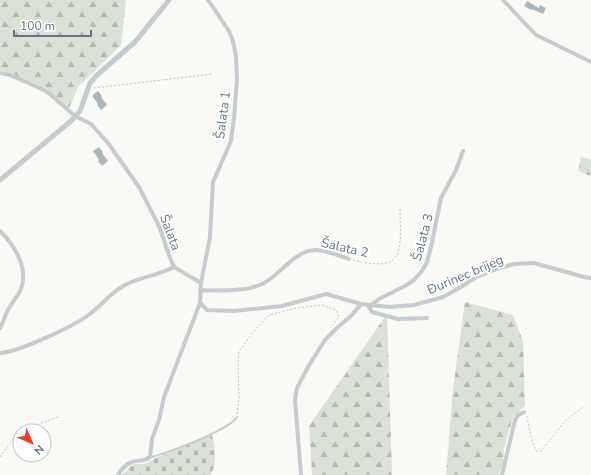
<svg xmlns="http://www.w3.org/2000/svg" width="591" height="475" viewBox="0 0 591 475" font-family="'Nunito Sans',sans-serif">
	<defs>
		<pattern id="forest-firs" width="22" height="20" patternUnits="userSpaceOnUse"><rect width="22" height="20" fill="#dbe1d6"/><path d="M5 1l3.5 6h-7zM16 11l3.5 6h-7z" fill="#b5bbb3"/></pattern>
		<pattern id="cemetery-stones" width="16" height="16" patternUnits="userSpaceOnUse"><rect width="16" height="16" fill="#dbe1d6"/><path d="M2 7V4a2 2 0 0 1 4 0v3zM10 15v-3a2 2 0 0 1 4 0v3z" fill="#b5bbb3"/></pattern>
	</defs>
	<rect width="100%" height="100%" fill="#f9f9f6"/>
	<g fill="url(#forest-firs)">
		<path d="M0,0h126l-5,45 -43,42 -9,21 -22,-19 -37,-16 -10,-3z"/>
		<path d="M581,157l10,3v16l-13,-5z"/>
		<path d="M465,302l48,13 10,26 2,65 -12,11 -9,31 -1,16 -5,11h-52l7,-86z"/>
		<path d="M387,314l5,161h-80l-3,-49z"/>
	</g>
	<path fill="url(#cemetery-stones)" d="M212,435c4,15 5,26 -1,40h-89l9,-9 4,-2h10l8,-5z"/>
	<g fill="#acb7bc">
		<path d="M527,1l12,7 1,-3 6,3 -3,6 -11,-5 -1,1 -7,-4z"/>
		<path d="M98,91l4,5 -1,1 6,8 -6,5 -4,-5 1,-1 -6,-8z"/>
		<path d="M99,147l4,5 -1,1 6,8 -6,5 -4,-5 1,-1 -6,-9z"/>
	</g>
	<g fill="none" stroke-linecap="round" stroke-linejoin="round">
		<g stroke="#c1c4c6" stroke-width="1" stroke-dasharray="2 2" stroke-linecap="butt">
			<path d="M94,88l119,-14"/>
			<path d="M353,260c55,14 47,-11 47,-54"/>
			<path d="M237,414l2,-17 -1,-31 1,-15 15,-20 15,-16 28,-7 25,-3 14,5 3,7 -9,11"/>
			<path d="M527,416l5,25 4,10h5l24,-30 18,-14"/>
			<path d="M27,431l14,-8 17,-6"/>
			<path d="M0,457l13,-18 7,-4"/>
		</g>
		<path stroke="#c6cbce" stroke-width="2" d="M151,457c16,-4 79,-27 86,-40"/>
		<g stroke="#c6cbce" stroke-width="4">
			<path d="M503,0l33,35 55,27"/>
			<path d="M0,73l10,2 34,15 6,4 25,22 16,8 17,19 31,44 20,39 11,32 4,9 27,16 -1,20 -36,94 -5,23 -7,19 -2,18c-9,6 -10,2 -18,5 -6,2 -11,8 -14,13"/>
			<path d="M0,231c15,15 31,40 19,62 -3,5 -7,10 -10,15 -4,7 -6,14 -9,20"/>
			<path d="M201,283l9,-46 3,-55 18,-41 3,-23 3,-38 -1,-24 -3,-15 -4,-10 -21,-31"/>
			<path d="M200,290c18,1 48,2 64,-7 17,-9 31,-33 52,-33 10,0 23,6 33,9"/>
			<path d="M200,303l7,7 27,1 48,-5 44,-12 35,10 29,3 24,-2 29,-8 18,-10 15,-10 24,-9 14,-4 20,-1 50,14 7,1"/>
			<path d="M368,305l4,7 26,7 29,-1"/>
			<path d="M371,305l8,-6 26,-13 9,-6 8,-9 5,-9 4,-15 10,-49 15,-28 7,-19"/>
			<path d="M0,353c19,-1 74,-27 90,-39 12,-9 21,-22 35,-29 16,-8 34,-10 49,-18"/>
			<path d="M301,475l-6,-75 2,-12 11,-21 17,-27 13,-13 14,-12 9,-11"/>
			<path d="M502,475l13,-55 3,-5 6,-3"/>
		</g>
		<path stroke="#c6cbce" stroke-width="5" d="M0,180l71,-59 9,-10 10,-28 7,-8 38,-33 34,-42"/>
	</g>
	<g text-anchor="middle" stroke-width="4" stroke-linejoin="round" paint-order="stroke">
		<g font-size="13" fill="#617784" stroke="#fff">
			<text transform="translate(222 115) rotate(-83)" y="5">Šalata 1</text>
			<text transform="translate(171 232) rotate(69)" y="5">Šalata</text>
			<text transform="translate(422 237) rotate(-75)" y="5">Šalata 3</text>
			<text transform="translate(345 247) rotate(13)" y="5">Šalata 2</text>
			<text transform="translate(465 274) rotate(-23)" y="5">Đurinec brijeg</text>
		</g>
	</g>
	<g transform="translate(32 443) rotate(135)"><circle r="19" fill="#ffffff" stroke="#c0c9ce"/>
	<path d="M0-3L7 15L0 10L-7 15Z" fill="#f53d1a"/>
	<text y="-6" font-size="11" font-weight="bold" text-anchor="middle" fill="#617784">N</text>
	</g>
	<path d="M14 30v6h77v-6" fill="none" stroke="#617784" stroke-width="2"/>
	<text x="20" y="30" font-size="12" fill="#617784" stroke="#ffffff" stroke-width="3" paint-order="stroke">100 m</text>
</svg>
